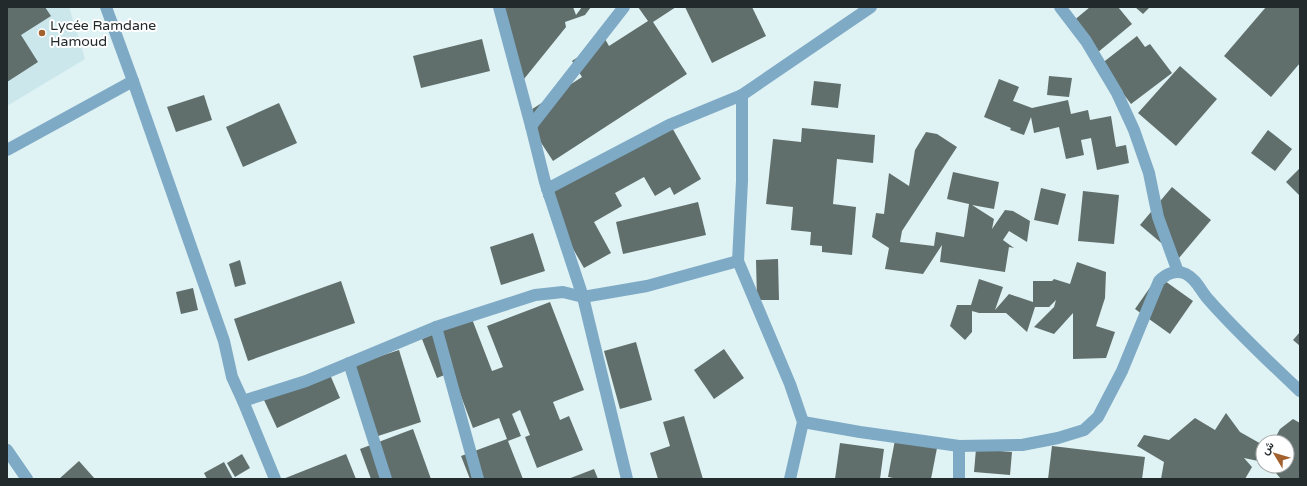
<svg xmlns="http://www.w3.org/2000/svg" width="1307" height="486" viewBox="0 0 1307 486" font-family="'Varela Round',Vazirmatn,sans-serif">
	<rect width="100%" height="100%" fill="#dff2f4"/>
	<path fill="#cbe7eb" d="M7,7h62l16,52 -78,47z"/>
	<g fill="#606f6b">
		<path d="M7,7h38l6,9 -30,19 17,27 -31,20z"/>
		<path d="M499,7h74l3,8 6,-8h9l-6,8 -20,7 1,5 -42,52z"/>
		<path d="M638,7h38l-23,15 34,52 -134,87 -30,-46 59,-38 -10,-16 33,-22 4,7 39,-25z"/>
		<path d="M685,7h67l14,29 -54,27z"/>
		<path d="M1090,7h28l14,17 -35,29 -25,-31z"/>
		<path d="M1135,7h15l-7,7z"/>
		<path d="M1266,7h34v56l-29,34 -47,-41z"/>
		<path d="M1137,36l8,11 5,-3 22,29 -41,31 -30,-40z"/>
		<path d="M482,39l8,32 -69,17 -8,-32z"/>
		<path d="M1180,66l37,33 -41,47 -38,-33z"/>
		<path d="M1049,76l23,2 -3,19 -22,-2z"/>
		<path d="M999,79l20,8 -6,14 19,7 36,-8 3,14 17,-4 2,10 21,-4 5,31 10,-2 3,18 -32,7 -6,-32 -10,2 3,15 -18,4 -7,-32 -25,6 -3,-16 -7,18 -14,-5 1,-2 -27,-11z"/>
		<path d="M814,81l27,3 -3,24 -27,-3z"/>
		<path d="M204,95l8,25 -36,12 -9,-25z"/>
		<path d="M279,103l18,40 -54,24 -17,-40z"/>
		<path d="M670,124l31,55 -27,16 -4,-8 -15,9 -11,-19 -29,16 7,13 -28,16 17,31 -27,15 -41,-72z"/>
		<path d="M802,128l73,7 -2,28 -36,-4 -4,45 23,3 -4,48 -30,-3v-6l-12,-1 1,-13 -20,-2 2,-23 -27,-3 7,-65 28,3z"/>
		<path d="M1268,130l24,19 -17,22 -24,-18z"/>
		<path d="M926,132l11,2 20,13 -55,84 -2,11 34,4 2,-14 28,5 5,-33 -22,-5 6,-27 46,10 -5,27 -22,-4 22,14 -2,10 13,-19 8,1 17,10 -3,21 -18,-11 -6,9 11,8 -5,-1 -4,25 -65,-10 2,-17 -19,29 -38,-5 4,-21 -17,-11 4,-24 8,1 5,-41 20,13 6,-36z"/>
		<path d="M1300,168v28l-14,-14z"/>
		<path d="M1172,187l39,33 -32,38 -39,-33z"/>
		<path d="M1041,188l25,6 -8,31 -24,-5z"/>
		<path d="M1083,191l36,4 -5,49 -36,-3z"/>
		<path d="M698,202l8,33 -83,19 -7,-32z"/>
		<path d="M533,233l12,38 -44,14 -11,-38z"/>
		<path d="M778,259l1,41h-22l-1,-40z"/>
		<path d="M240,260l6,24 -11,3 -6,-23z"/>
		<path d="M1077,262l29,10 -1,26 -9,28 19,6 -9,26 -33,1v-46l-19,21 -20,-7 20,-20 2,-7 -7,7h-14l-8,25 -21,-19h-27l-7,-2v21l-7,8 -15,-14 7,-21h14l8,-26 24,8 -8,23 14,-16 24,8v-21h19l2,-2 16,5z"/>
		<path d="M1158,276l35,25 -23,33 -35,-25z"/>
		<path d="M341,281l14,42 -107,38 -14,-42z"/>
		<path d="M193,288l5,22 -17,4 -5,-22z"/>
		<path d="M550,302l34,88 -31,12 7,18 9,-4 14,34 -46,18 -12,-31 5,-2 -10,-25 -8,4 9,22 -13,5 15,38h-53l-9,-23 46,-17 -8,-21 -26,10 -21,-56 -15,6 -15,-39 50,-20 20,52 11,-4 -16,-41z"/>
		<path d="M1300,332v14l-7,-6z"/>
		<path d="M636,342l16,58 -32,9 -16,-58z"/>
		<path d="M724,349l20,29 -30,21 -20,-29z"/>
		<path d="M399,350l22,72 -46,15 -22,-72z"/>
		<path d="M328,370l12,28 -63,30 -13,-28z"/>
		<path d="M1226,413l14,19 23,13v17l-19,-4 8,9 -7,12h-84l3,-17 -27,-16 7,-11 25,5 26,-22 20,12z"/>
		<path d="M684,416l19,63h-45l-8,-26 20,-7 -7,-24z"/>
		<path d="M1293,419l7,4v56h-19l-11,-13h17v-24h-14l7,-13z"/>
		<path d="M413,429l18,50h-60l-11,-30z"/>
		<path d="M895,440l42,8 -6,31h-33l-10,-2z"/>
		<path d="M840,443l44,6 -4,30h-45z"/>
		<path d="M1052,446l93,11 -3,22h-94z"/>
		<path d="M976,449l36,3 -2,23 -36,-3z"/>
		<path d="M242,454l8,14 -15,9 -8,-14z"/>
		<path d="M346,454l10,25h-73z"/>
		<path d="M79,461l16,18h-36z"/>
		<path d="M224,462l9,17h-26l-3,-6z"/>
		<path d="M594,469l4,10h-30z"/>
	</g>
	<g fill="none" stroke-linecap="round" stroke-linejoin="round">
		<g stroke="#7faac5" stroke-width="12">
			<path d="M106,7l27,74 91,260 8,36 11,24 63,-20 130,-54 99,-32 28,-3 20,5 64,-11 91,-25"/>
			<path d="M499,7l32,119 14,56 38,115 44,182"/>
			<path d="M1060,7l26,34 31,52 17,37 15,43 9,44 20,55"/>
			<path d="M531,126l93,-119"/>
			<path d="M7,150l126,-69"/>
			<path d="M547,189l122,-64 73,-30"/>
			<path d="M436,327l42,152"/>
			<path d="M349,363l37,116"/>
			<path d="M243,401l32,78"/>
			<path d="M803,422l57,10 99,14 63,-1 36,-7 26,-8 14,-13 24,-46 37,-90c7,-7 17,-12 27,-7 10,5 15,17 22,25 28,32 61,63 92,92"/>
			<path d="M7,450l20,29"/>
			<path d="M790,479l13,-57 -13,-38 -52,-123 4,-80v-86l129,-88"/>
			<path d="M959,479v-33"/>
		</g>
	</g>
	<circle fill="#a3612e" stroke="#fff" stroke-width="1.5" cx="42" cy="33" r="4"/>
	<g text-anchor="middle" stroke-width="4" stroke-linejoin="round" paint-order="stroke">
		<g font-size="14" fill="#232a2b" stroke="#fff" text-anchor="start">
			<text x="50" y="30">Lycée Ramdane<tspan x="50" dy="16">Hamoud</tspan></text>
		</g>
	</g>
	<rect width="1307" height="486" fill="none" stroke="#232a2b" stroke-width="16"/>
	<g transform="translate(1275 454) rotate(308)"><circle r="19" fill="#ffffff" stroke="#a7aaaa"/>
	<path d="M0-3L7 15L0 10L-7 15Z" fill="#a3612e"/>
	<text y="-6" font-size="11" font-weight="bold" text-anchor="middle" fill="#232a2b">ش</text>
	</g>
</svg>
